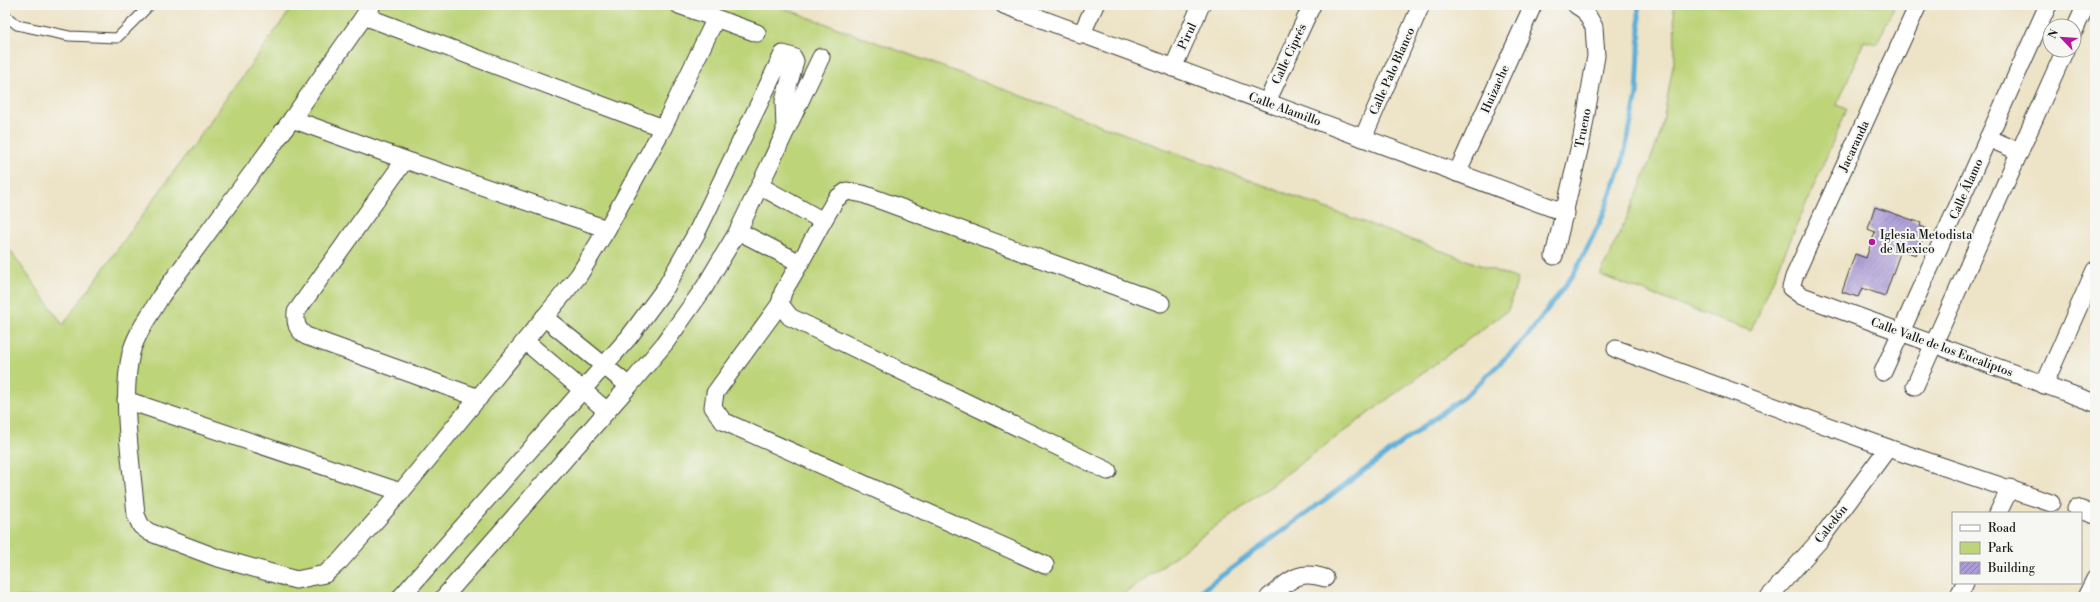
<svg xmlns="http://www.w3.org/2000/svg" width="2100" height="602" viewBox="0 0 2100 602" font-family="'Libre Bodoni',serif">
	<defs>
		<pattern id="building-hatch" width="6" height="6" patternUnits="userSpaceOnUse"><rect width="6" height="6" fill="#ab9bd6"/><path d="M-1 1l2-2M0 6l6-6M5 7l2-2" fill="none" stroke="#8a7ead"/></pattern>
	</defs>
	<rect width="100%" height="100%" fill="#f6f6f2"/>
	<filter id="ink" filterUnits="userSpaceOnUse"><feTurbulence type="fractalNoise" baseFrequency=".025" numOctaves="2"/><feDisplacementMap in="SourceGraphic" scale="8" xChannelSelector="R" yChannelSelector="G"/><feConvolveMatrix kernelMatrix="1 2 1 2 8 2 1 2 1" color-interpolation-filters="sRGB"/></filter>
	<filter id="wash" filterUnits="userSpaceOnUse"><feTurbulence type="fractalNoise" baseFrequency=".012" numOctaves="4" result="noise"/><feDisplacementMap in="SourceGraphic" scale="16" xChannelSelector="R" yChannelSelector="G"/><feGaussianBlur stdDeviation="0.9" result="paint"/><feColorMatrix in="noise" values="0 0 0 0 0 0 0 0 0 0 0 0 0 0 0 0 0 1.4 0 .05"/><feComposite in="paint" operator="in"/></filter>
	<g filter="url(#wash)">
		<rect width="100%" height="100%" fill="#ede3c6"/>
		<g fill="#bdd479" stroke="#6c784a">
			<path d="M294,5h481l743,274 -10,31 -388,287h-1115v-354l58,82z"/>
			<path d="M1674,5h221l-18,39 -13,-3 -27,64 10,4 -96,222 -151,-56 35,-75 26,-68 14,-77z"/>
		</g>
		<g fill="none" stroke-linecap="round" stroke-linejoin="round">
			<path stroke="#5cadd7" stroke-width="5" d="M1193,597l276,-204 55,-53 50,-66 27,-54 21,-56 15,-69 3,-68 -2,-22"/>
		</g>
		<g id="blocks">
			<path fill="url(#building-hatch)" d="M1875,207l46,16 -1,3 6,2 -10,27 -15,-5 -16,46 -23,-8 -4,9 -16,-5 13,-38 11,4 9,-26 -7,-3z"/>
		</g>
	</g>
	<g filter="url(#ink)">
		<use href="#blocks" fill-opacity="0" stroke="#3b3a36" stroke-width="1"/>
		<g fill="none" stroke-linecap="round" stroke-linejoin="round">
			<g stroke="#3b3a36" stroke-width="11">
				<path id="lane" d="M5,15l12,10 52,11 48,2 33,-33"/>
			</g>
			<g stroke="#3b3a36" stroke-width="19">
				<g id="street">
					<path d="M372,5l-80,114 -131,177c-10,18 -25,37 -30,57 -11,48 1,112 5,162l5,11 8,6 66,25 81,23 29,-6 15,-13 61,-69 178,-217 28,-46 56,-101 53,-110"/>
					<path d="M679,5l78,28"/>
					<path d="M1004,5l562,208"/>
					<path d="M1918,5l-124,272 -3,11 11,8 293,107"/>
					<path d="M364,16l299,112"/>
					<path d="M2074,31l12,-26"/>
					<path d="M1081,35l14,-30"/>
					<path d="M1173,68l28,-63"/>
					<path d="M1267,102l45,-97"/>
					<path d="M292,119l113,41"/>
					<path d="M1363,138l58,-133"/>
					<path d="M1988,138l32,14"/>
					<path d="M1457,173l76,-168"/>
					<path d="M760,186l63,35 13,-22 11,-8 16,3 298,109"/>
					<path d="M738,231l62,32 -17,29 -3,12 10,13 318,154"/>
					<path d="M1554,256l28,-119 14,-81 -2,-29 -9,-16 -9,-6"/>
					<path d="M800,263l23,-42"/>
					<path d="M780,304l-65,89 -2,14 10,14 322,144"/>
					<path d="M544,317l85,69"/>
					<path d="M525,341l82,70"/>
					<path d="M1616,349l272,99 163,55"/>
					<path d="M1883,372l165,-367"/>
					<path d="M2044,385l51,-115"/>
					<path d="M1915,386l150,-336"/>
					<path d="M479,398l-173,-62c-9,-7 -11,-12 -10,-24l109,-152 202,69"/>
					<path d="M126,400l275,92"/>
					<path d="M2076,508l19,7"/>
					<path d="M1998,513l12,-25"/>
					<path d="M401,597l228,-260 37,-50 30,-53 87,-180 10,3 2,4 -11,40 1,29"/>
					<path d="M444,597l185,-211 36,-43 39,-55 34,-57 83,-174"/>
					<path d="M1269,597c21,-16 28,-28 56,-19"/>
					<path d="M1769,597l50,-56 69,-93"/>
					<path d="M1958,597l7,-14"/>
					<path d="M2086,597l9,-18"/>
				</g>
			</g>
			<use href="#lane" stroke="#fff" stroke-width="9"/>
			<use href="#street" stroke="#fff" stroke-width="17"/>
		</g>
	</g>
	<circle fill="#b5179e" stroke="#f6f6f2" stroke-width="1.5" cx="1872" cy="242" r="4"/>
	<g text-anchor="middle" stroke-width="4" stroke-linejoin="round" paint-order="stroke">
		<g font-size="12" fill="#1c1c1c" stroke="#f6f6f2">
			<text transform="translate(1187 36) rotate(-65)" y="4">Pirul</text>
			<text transform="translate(1289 54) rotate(-65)" y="4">Calle Ciprés</text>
			<text transform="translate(1392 71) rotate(-66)" y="4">Calle Palo Blanco</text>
			<text transform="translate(1495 89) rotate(-66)" y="4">Huizache</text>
			<text transform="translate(1285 109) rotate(20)" y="4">Calle Alamillo</text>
			<text transform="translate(1583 128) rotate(-79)" y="4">Trueno</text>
			<text transform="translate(1854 146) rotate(-65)" y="4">Jacaranda</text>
			<text transform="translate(1966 189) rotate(-66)" y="4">Calle Álamo</text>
			<text transform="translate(1942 347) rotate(20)" y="4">Calle Valle de los Eucaliptos</text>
			<text transform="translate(1831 524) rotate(-52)" y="4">Caledón</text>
		</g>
		<g font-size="12" fill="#1c1c1c" stroke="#f6f6f2" text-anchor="start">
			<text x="1880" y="239">Iglesia Metodista<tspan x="1880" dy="14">de Mexico</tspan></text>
		</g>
	</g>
	<rect width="2100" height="602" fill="none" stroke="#f6f6f2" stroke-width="20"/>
	<rect x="1952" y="512" width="130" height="72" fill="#f6f6f2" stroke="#9f9f9c"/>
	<rect x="1960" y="525" width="20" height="6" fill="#ffffff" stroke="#9f9f9c"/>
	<text x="1988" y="532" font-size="12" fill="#1c1c1c">Road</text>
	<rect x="1960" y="542" width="20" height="12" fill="#bdd479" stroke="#9f9f9c"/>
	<text x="1988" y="552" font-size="12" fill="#1c1c1c">Park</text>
	<rect x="1960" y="562" width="20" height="12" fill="url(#building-hatch)" stroke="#9f9f9c"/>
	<text x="1988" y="572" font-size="12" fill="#1c1c1c">Building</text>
	<g transform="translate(2062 38) rotate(295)"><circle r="19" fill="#f6f6f2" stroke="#9f9f9c"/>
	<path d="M0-3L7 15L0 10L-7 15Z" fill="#b5179e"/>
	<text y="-6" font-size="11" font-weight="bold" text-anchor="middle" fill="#1c1c1c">N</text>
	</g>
</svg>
